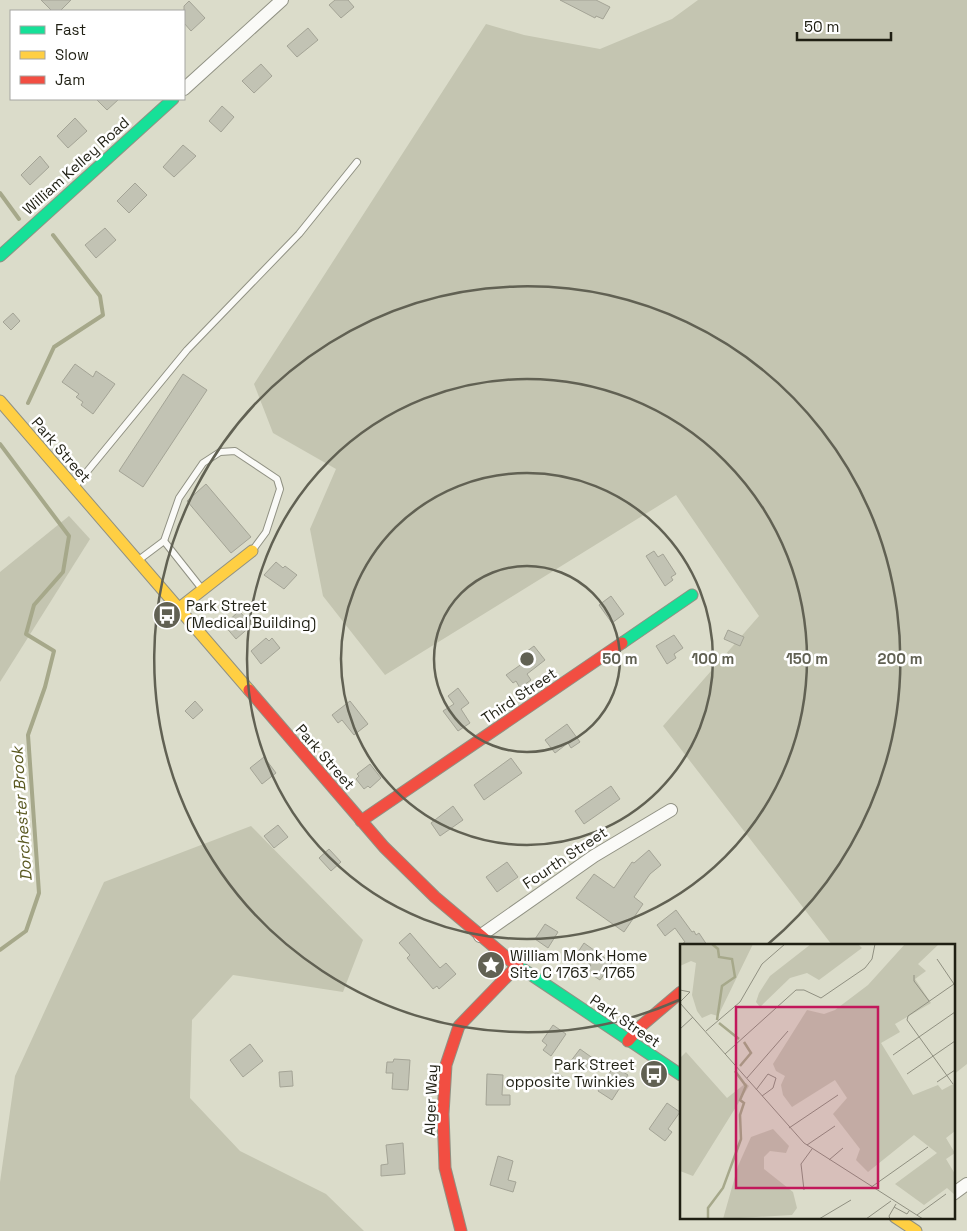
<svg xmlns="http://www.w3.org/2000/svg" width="967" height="1231" viewBox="0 0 967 1231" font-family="'Space Grotesk',sans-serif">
	<rect width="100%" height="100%" fill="#dbdcca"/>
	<g fill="#c4c5b1">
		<path d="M698,0h269v1064l-14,11v-130h-121l-169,-219 96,-110 -83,-121 -291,180 -62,-79 -13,-67 26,-60 -63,-36 -19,-49 232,-360 38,11 76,14 72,-30z"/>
		<path d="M69,516l21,23 -90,143v-110z"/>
		<path d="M251,826l112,114 -20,52 -110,-17 -41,45 -2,78 50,53 86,43 38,37h-364v-49l15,-106 89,-194z"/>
	</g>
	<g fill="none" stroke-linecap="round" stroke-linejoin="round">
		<g stroke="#a6a88a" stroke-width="4">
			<path d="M0,193l19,26"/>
			<path d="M28,403l26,-56 49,-32 -3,-19 -47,-61"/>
			<path d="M0,444l69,92 -6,36 -29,33 -8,29 28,17 -9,36 -17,48 11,158 -13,38 -26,19"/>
		</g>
	</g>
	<g fill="#c2c3b4" stroke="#a4a496">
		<path d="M41,0h30l-11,11h-8z"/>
		<path d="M335,0h13l6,7 -13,11 -12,-13z"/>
		<path d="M560,0h36l14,7 -7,12 -7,-3 -1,2z"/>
		<path d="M189,1l16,17 -14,13 -7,-8v-17z"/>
		<path d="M308,28l10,12 -21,17 -10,-11z"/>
		<path d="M261,64l11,12 -18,17 -12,-12z"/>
		<path d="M96,99h23l-12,11z"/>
		<path d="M222,106l12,11 -13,15 -12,-11z"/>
		<path d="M75,118l12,13 -19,17 -11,-12z"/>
		<path d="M183,145l13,11 -22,21 -11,-10z"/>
		<path d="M40,156l9,11 -19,18 -9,-10z"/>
		<path d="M135,183l12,12 -18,18 -12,-12z"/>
		<path d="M105,228l11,12 -20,18 -11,-13z"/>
		<path d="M13,313l7,8 -9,9 -8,-8z"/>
		<path d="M75,364l18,13 3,-6 19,13 -22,30 -12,-9 2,-3 -7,-5 3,-3 -17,-12z"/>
		<path d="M183,374l24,16 -64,97 -24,-16z"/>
		<path d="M206,484l45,53 -20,16 -44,-52z"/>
		<path d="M654,551l4,6 5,-3 13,20 -5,3 2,3 -8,6 -19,-30z"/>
		<path d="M276,562l7,6 2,-2 12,9 -13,14 -20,-14z"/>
		<path d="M611,596l13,18 -12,9 -13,-18z"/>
		<path d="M239,611l13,14 -16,14 -12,-14z"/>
		<path d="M728,630l16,7 -4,9 -16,-7z"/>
		<path d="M674,635l9,13 -9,6 2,4 -9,6 -11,-18z"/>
		<path d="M266,638l3,3 3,-3 8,10 -19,16 -10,-13z"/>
		<path d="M534,646l11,14 -18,14 4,6 -11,8 -4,-7 -3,2 -7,-8 20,-14 -4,-6z"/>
		<path d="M458,688l11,15 -8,6 9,14 -12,8 -15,-20 11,-7 -6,-8z"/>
		<path d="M195,701l8,9 -10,9 -8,-8z"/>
		<path d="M350,701l18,23 -14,11 -12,-15 -4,3 -6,-8z"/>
		<path d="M567,724l13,18 -9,6 -3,-5 -13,10 -10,-13z"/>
		<path d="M264,757l12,16 -14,11 -12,-16z"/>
		<path d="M511,758l11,15 -38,27 -10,-15z"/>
		<path d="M370,764l11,14 -11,10 -2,-2 -4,3 -8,-10 3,-3 -2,-2z"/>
		<path d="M611,786l9,13 -36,25 -9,-13z"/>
		<path d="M453,806l10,14 -23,16 -9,-13z"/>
		<path d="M278,825l10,12 -14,11 -10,-12z"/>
		<path d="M329,849l12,13 -10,9 -12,-13z"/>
		<path d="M649,850l12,15 -11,9 -16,23 9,7 -19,28 -48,-34 18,-24 20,14 18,-26 2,1z"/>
		<path d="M507,862l11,15 -21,15 -11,-15z"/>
		<path d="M676,910l16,22 2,-1 2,4 3,-2 8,12h-27l5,-3 -10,-14 -10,8 -8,-11z"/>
		<path d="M545,924l13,8 -10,16 -13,-9z"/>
		<path d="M410,933l30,35 6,-5 10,11 -17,15 -2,-3 -4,3 -26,-31 3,-3 -11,-12z"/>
		<path d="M584,943l28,20 -12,17 -14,-9 5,-6 -15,-10z"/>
		<path d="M553,1025l13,9 -15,22 -8,-6 4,-5 -5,-4z"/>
		<path d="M250,1044l13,17 -20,16 -13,-17z"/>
		<path d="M580,1049l14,10 -10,13 -6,-5 -3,5 -8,-6z"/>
		<path d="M394,1059l16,1 -2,30 -16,-1 1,-16h-7l1,-11h6z"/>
		<path d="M614,1066l14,9 -16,25 -14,-9z"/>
		<path d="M292,1071l1,15 -13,1 -1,-15z"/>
		<path d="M556,1072l11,8 -8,10 -10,-8z"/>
		<path d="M487,1074l16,1 -1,20h8v10h-24z"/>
		<path d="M667,1103l13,9 -12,17 4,3 -7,9 -16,-12z"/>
		<path d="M403,1143l2,31 -24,2v-11l7,-1 -2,-19z"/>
		<path d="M498,1156l15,5 -5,19 8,2 -3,10 -23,-7z"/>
	</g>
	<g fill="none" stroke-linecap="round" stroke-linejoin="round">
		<g stroke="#909183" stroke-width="8">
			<g id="lane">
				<path d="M76,485l111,-135 112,-116 58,-72"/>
				<path d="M164,541l38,48"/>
				<path d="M140,559l24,-18 15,-43 24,-35 17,-11 15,-1 42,28 3,10 -14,43 -14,19"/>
			</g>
		</g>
		<g stroke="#909183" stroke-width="14">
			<g id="street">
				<path d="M184,89l98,-89"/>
				<path d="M480,936l114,-80 77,-46"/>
				<path d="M953,1194l14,-10"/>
			</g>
		</g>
		<g stroke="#909183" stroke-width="13">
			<g id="fast">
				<path d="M0,256l173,-157"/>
				<path d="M622,643l70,-48"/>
				<path d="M512,962l169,113"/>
			</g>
		</g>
		<g stroke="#909183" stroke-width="13">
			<g id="slow">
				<path d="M0,401l249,289"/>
				<path d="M178,609l74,-58"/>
				<path d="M895,1217l21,14"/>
			</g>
		</g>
		<g stroke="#909183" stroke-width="13">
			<g id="jam">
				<path d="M249,690l135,157 51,50 77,65"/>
				<path d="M361,821l261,-178"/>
				<path d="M628,1041l13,-15 40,-34"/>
				<path d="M461,1231l-16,-63 -2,-54 3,-49 13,-39 59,-61"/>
			</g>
		</g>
		<use href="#lane" stroke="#fafaf7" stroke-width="6"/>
		<use href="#street" stroke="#fafaf7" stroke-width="12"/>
		<use href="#fast" stroke="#16e098" stroke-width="11"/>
		<use href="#slow" stroke="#ffcf43" stroke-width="11"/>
		<use href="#jam" stroke="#f24e42" stroke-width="11"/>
	</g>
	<g fill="none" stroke="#616153" stroke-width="2.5">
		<circle cx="527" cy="659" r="93"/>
		<circle cx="527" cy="659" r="186"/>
		<circle cx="527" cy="659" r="280"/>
		<path d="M679 1000A373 373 0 1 1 767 945"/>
	</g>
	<defs>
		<g id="bus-disc" transform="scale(1.4375)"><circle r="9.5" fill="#616153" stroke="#fff"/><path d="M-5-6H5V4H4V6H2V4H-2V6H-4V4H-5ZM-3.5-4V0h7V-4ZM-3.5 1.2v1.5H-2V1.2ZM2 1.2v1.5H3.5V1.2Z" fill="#fff"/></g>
		<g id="sight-disc" transform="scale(1.4375)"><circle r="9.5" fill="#616153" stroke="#fff"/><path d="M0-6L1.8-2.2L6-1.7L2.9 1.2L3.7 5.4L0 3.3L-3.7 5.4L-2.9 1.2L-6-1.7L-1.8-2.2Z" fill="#fff"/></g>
	</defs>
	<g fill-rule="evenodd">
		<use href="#bus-disc" x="167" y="615"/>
		<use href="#sight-disc" x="491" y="965"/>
		<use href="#bus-disc" x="654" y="1074"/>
	</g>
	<g text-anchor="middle" stroke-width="5" stroke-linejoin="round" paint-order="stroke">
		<g font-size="15" fill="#1f1f13" stroke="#fff">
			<text transform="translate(76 166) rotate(-42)" y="5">William Kelley Road</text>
			<text transform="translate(61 450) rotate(49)" y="5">Park Street</text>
			<text transform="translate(519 696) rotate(-34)" y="5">Third Street</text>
			<text transform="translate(325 757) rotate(49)" y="5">Park Street</text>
			<text transform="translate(565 858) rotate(-34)" y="5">Fourth Street</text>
			<text transform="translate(625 1021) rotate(34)" y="5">Park Street</text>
			<text transform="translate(431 1100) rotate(-88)" y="5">Alger Way</text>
		</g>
		<g font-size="15" fill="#1f1f13" stroke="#fff" text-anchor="start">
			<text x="186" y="611">Park Street<tspan x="186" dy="17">(Medical Building)</tspan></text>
			<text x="510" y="961">William Monk Home<tspan x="510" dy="17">Site C 1763 - 1765</tspan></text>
			<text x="635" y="1070" text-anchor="end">Park Street<tspan x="635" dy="17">opposite Twinkies</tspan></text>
		</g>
		<g font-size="16" font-style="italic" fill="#5a5921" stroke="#fff">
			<text transform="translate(21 814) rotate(-94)" y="6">Dorchester Brook</text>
		</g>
	</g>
	<g transform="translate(680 944)">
		<rect width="275" height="275" fill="#dbdcca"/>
		<path d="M0,0h73l-35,72 -7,-2 -9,4 -5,-7 -5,-16 4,-32 -5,-2 -11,5zM131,0h47l4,4 -43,32 -12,-7 -17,5 -30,29 -4,-5 3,-9 11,-17zM225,0h34l-21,20 8,7 -11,8 16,24 -36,21 5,8 -19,11 32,52 25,-10 4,5 13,-7v48l-9,7 9,15 -9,6 9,15v21l-8,-7 -23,17 -29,-21 42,-31 -23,-18 -46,37 -12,-12 4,-11 -27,-35 14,-16 -12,-18 -43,27 -9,-12 -2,-10 4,-9 -9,-5 -3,-7 34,-54 17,4 11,-4 33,-25zM6,108l41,46 19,-15 3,3 -56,90 -13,-5v-113zM93,185l16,17 -3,7 -16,-2 -6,6v12l29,23 4,16 -5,7 -69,4 15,-53 13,-29z" fill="#c4c5b1"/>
		<path fill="none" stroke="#a6a88a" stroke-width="2.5" d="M32,0l6,5 1,8 13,2 3,18 -13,9 -5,34M39,79l20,16M60,122l11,-13 -7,-11M28,275v-11l15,-20 18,-49 -1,-24 4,-12 -4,-3 6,-14 -11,-15"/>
		<path fill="none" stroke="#909081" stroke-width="1" d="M257,15l17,25 -46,32 -1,4 46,64M234,31v6l15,20M0,46l10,2 -9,9M0,59l124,140 119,76M0,85l13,-12M26,87l34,-29 22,-38 23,-20M45,110l71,-64h8l17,8 44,-30 7,-9 3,-15M213,111l62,-43M227,130l48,-33M67,134l41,-47M257,138l18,-12M76,146l12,-16 8,4 -3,10 -11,8M109,184l49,-33M127,201l28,-19M149,216l14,-12M190,244l58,-41M124,246l-3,-26 11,-15M214,263l13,7 2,-3M237,271l29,-21M139,275l32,-19M186,275l25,-18M210,275l-1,-3 7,-12"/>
		<path fill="#c2185b" fill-opacity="0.15" stroke="#c2185b" stroke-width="2.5" d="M56,63h142v181h-142z"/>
		<rect width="275" height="275" fill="none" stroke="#1f1f13" stroke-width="2.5"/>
	</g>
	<circle cx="527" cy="659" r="8" fill="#616153" stroke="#fff" stroke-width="2.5"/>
	<g font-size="15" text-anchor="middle" font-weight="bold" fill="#616153" stroke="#fff" stroke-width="5" stroke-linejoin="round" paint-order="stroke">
		<text x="620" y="664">50 m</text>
		<text x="713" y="664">100 m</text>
		<text x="807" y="664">150 m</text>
		<text x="900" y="664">200 m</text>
	</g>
	<rect x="10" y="10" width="175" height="90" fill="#ffffff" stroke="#a5a5a1"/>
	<rect x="20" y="26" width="25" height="8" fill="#16e098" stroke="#a5a5a1"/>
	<text x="55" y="35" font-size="15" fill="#1f1f13">Fast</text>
	<rect x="20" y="51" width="25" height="8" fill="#ffcf43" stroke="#a5a5a1"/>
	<text x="55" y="60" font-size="15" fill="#1f1f13">Slow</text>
	<rect x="20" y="76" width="25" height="8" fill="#f24e42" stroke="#a5a5a1"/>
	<text x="55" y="85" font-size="15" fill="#1f1f13">Jam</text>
	<path d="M797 32v8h94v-8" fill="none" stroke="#1f1f13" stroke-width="2.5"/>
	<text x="804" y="32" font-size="15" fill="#1f1f13" stroke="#ffffff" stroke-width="4" paint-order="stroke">50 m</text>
</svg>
